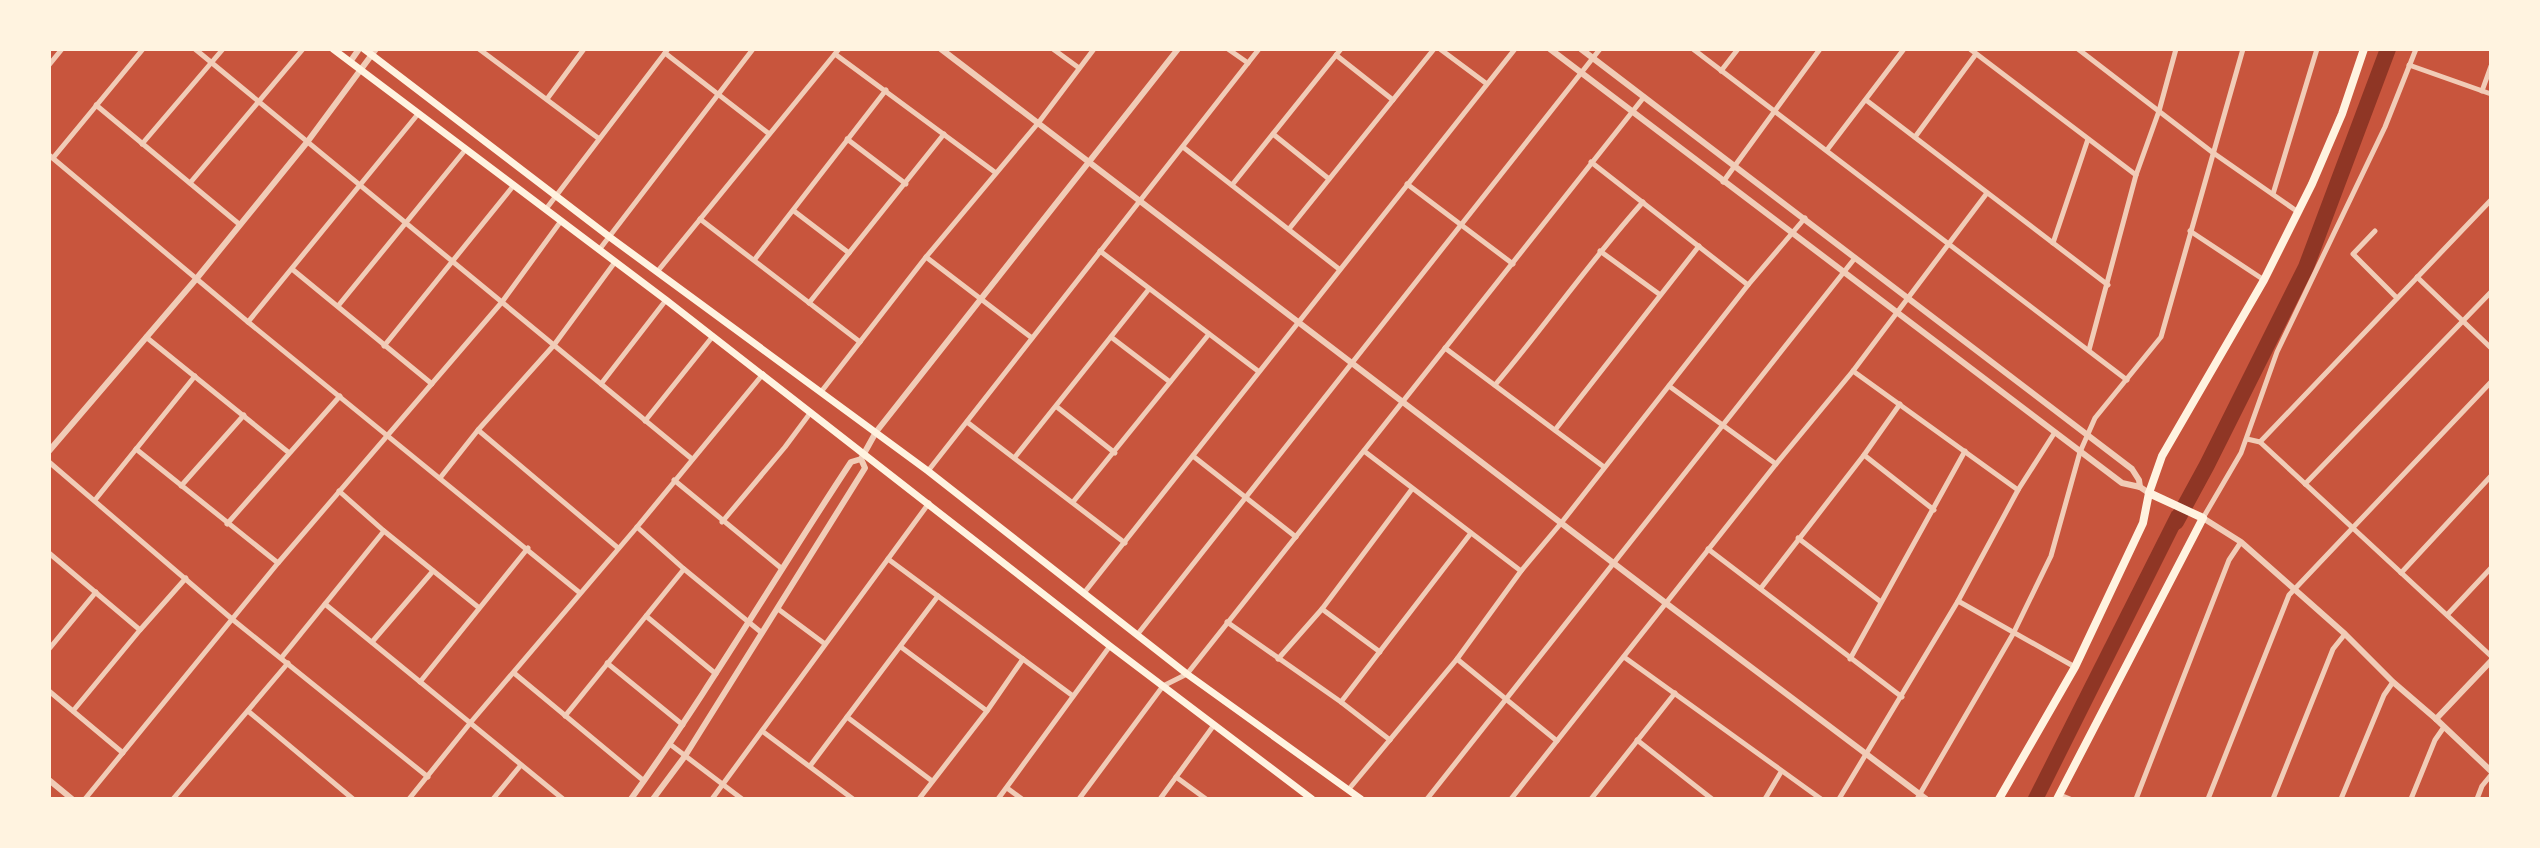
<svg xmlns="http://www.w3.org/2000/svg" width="2540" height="848" viewBox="0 0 2540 848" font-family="'Public Sans',sans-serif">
	<rect width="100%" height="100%" fill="#c8553d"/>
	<path fill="#8f3625" d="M2172,511l13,6 -141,282h-17z"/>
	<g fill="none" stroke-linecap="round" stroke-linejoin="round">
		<path stroke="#8f3625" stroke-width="16" d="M2176,522l31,-57 99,-198 82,-218"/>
		<g stroke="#f1ccb7" stroke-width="5">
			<path d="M195,49l497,410"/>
			<path d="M479,49l119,89"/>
			<path d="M1053,49l26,19"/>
			<path d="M1228,49l20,14"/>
			<path d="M1440,49l47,35"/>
			<path d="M1693,49l434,331"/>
			<path d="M1970,49l166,126"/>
			<path d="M2078,49l134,103 86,60"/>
			<path d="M665,53l103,80"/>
			<path d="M835,54l161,119"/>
			<path d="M1336,55l57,45"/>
			<path d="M49,65l13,-16"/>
			<path d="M2409,65l82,29"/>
			<path d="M1721,71l17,-22"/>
			<path d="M2482,91l9,-25"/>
			<path d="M547,99l37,-50"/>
			<path d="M1866,100l242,185"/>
			<path d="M96,105l143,119"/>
			<path d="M1273,134l56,45"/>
			<path d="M1915,137l61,-83"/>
			<path d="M847,139l59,45"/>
			<path d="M142,144l81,-95"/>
			<path d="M1183,147l156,122"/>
			<path d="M1827,150l77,-101"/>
			<path d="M49,155l199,167 332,271"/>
			<path d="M53,158l90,-109"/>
			<path d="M1591,162l157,123"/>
			<path d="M1723,182l97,-133"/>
			<path d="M190,183l113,-134"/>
			<path d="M1407,184l106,80"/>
			<path d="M1232,185l109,-136"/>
			<path d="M2273,194l44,-145"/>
			<path d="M546,209l122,-160"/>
			<path d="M794,211l55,42"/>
			<path d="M700,219l160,123"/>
			<path d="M1289,229l145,-180"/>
			<path d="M2190,231l74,49"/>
			<path d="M2375,231l-22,23 44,44"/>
			<path d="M2053,243l35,-104"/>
			<path d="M599,250l154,-201"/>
			<path d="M1100,251l158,120"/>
			<path d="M1600,251l59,43"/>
			<path d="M926,257l106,81"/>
			<path d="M755,259l131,-169"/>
			<path d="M292,269l140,115"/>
			<path d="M657,272l182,-223"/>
			<path d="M2417,277l74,71"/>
			<path d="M809,303l135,-169"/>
			<path d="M338,306l128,-157"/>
			<path d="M248,322l170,-208"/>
			<path d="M146,337l142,115"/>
			<path d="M1111,337l59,45"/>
			<path d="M384,346l130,-161"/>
			<path d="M1445,348l159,119"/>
			<path d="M2089,350l47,-175 23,-64 17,-62"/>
			<path d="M1853,371l165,119"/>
			<path d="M601,384l65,-84"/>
			<path d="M1495,385c51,-60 95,-124 148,-183"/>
			<path d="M1669,386l107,78"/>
			<path d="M821,392l105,-135 113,-135 55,-73"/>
			<path d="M1057,407l58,46"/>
			<path d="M645,421l68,-85"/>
			<path d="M967,422l158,121"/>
			<path d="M478,430l140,118"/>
			<path d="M1555,430l144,-184"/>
			<path d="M2247,439l13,3 231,214"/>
			<path d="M2260,442l231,-242"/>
			<path d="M136,449l142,114"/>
			<path d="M1364,451l157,120"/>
			<path d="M1864,455l70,55"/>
			<path d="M1193,456l103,81"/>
			<path d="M1015,457l134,-168"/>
			<path d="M49,462l183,157 196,158"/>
			<path d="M928,471l331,-422"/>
			<path d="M440,478l38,-48 76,-85 61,-83"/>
			<path d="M674,480l107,88"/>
			<path d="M2305,484l186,-192"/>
			<path d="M181,486l63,-71"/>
			<path d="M339,491l45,40 94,76"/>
			<path d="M95,500l100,-124"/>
			<path d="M1073,502l136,-168"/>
			<path d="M2203,518l38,-65 36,-101 108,-225 31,-78"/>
			<path d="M722,522l63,-75 26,-35"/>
			<path d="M227,524l113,-128"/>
			<path d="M637,527l47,42 78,64"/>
			<path d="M1798,538l83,64"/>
			<path d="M1708,549l194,148"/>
			<path d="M49,553l91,77"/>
			<path d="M888,559l185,137"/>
			<path d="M2401,573l90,-97"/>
			<path d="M1761,588l103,-133 36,-51"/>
			<path d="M1084,593l431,-544"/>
			<path d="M1958,601l117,66"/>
			<path d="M325,604l238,195"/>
			<path d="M778,609l47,35"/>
			<path d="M1322,609l58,43"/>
			<path d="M2447,615l44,-47"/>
			<path d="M646,616l70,58"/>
			<path d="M1227,622l114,80 49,38"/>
			<path d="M1137,635l463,-586"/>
			<path d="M372,642l61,-71"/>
			<path d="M901,647l86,64"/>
			<path d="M49,649l47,-57"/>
			<path d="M282,657l102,-126"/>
			<path d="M1624,657l197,142"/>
			<path d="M1278,659l44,-50 90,-120"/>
			<path d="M1457,659l100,82"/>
			<path d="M1850,659l115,-208"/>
			<path d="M607,663l76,62"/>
			<path d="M514,673l130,108"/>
			<path d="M420,682l108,-134"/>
			<path d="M49,691l74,62"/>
			<path d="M1341,702l130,-169"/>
			<path d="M73,711l67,-81 46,-52"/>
			<path d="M248,711l105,88"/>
			<path d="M565,716l119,-147"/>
			<path d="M847,717l85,64"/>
			<path d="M762,731l91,68"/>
			<path d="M1637,740l75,59"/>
			<path d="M671,745l71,54"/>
			<path d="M810,766l128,-170"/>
			<path d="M1176,777l30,22"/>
			<path d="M1007,788l15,11"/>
			<path d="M1349,789l108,-130 64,-88 41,-49 186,-237 57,-67"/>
			<path d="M2060,795l10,4"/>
			<path d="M85,799l193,-236 224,-261 59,-81"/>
			<path d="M173,799l115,-136"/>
			<path d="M409,799l62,-77 166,-195 126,-153"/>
			<path d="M493,799l28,-34"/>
			<path d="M712,799l217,-296"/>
			<path d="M919,799l68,-88 36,-52"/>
			<path d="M998,799l112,-153"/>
			<path d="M1079,799l84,-113 24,-12 457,-577"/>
			<path d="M1160,799l54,-74"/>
			<path d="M1427,799l428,-541"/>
			<path d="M1511,799l265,-335 77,-93 134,-178"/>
			<path d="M1591,799l84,-106"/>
			<path d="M1765,799l16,-27"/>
			<path d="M1839,799l119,-198 60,-111 37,-58"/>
			<path d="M1917,799l96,-165 38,-78 29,-104 15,-34 66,-81 82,-288"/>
			<path d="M2136,799l93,-239 12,-18"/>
			<path d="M2208,799l81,-204 202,-213"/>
			<path d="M2273,799l60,-150 12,-15"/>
			<path d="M2341,799l43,-104 9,-13"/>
			<path d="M2411,799l24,-59 9,-13"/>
			<path d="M2477,799l5,-13 9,-11"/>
		</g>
		<g stroke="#f1ccb7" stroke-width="6">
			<path d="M941,49l726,555 259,195"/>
			<path d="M1550,49l572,434 18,4 9,6"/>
			<path d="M1581,49l551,420 7,11 1,7"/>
			<path d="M350,62l9,-13"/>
			<path d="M49,451l148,-173 111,-137 68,-92"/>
			<path d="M2203,518l38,24 104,92 48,48 43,37 55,52"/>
			<path d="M2436,719l55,-58"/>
			<path d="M49,780l23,19"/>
			<path d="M631,799c78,-109 146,-225 220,-337l10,-3 15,-27 302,-383"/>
			<path d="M653,799l32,-43 180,-288 -4,-9"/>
		</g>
		<g stroke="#fff3e0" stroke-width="7">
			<path d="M333,49l333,251 444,346 202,153"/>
			<path d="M364,49l247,189 317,233 259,203 174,125"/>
		</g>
		<g stroke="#fff3e0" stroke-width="8">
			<path d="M1999,799l76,-132 68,-144 6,-30 13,-37 102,-176 48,-96 30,-70 22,-65"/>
			<path d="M2057,799l146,-281 -54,-25"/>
		</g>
	</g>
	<rect width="2540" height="848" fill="none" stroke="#fff3e0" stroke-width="102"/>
</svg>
